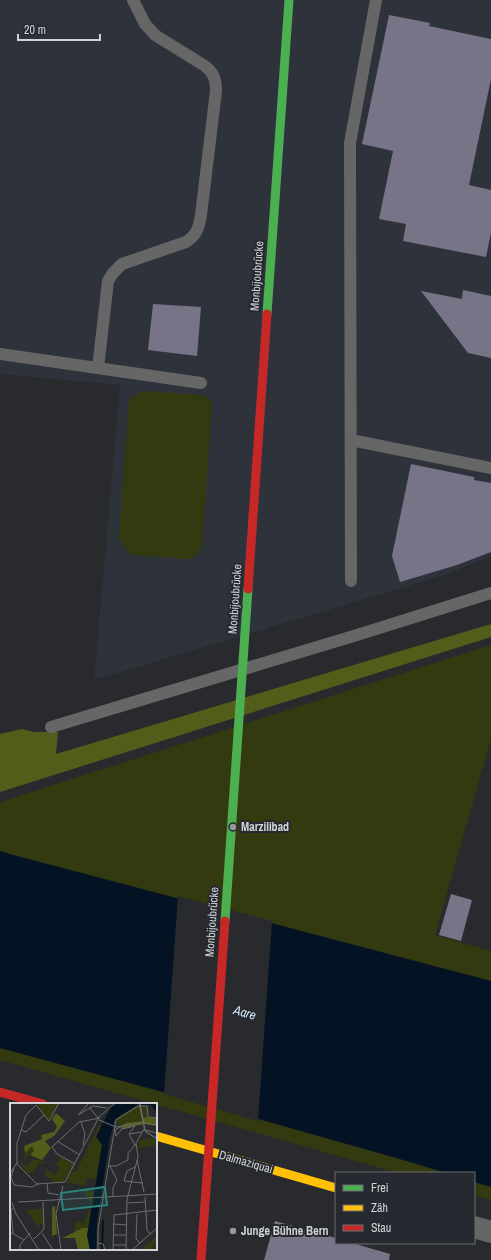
<svg xmlns="http://www.w3.org/2000/svg" width="491" height="1260" viewBox="0 0 491 1260" font-family="'Archivo Narrow',sans-serif">
	<rect width="100%" height="100%" fill="#282a2d"/>
	<path fill="#2d323b" d="M0,0h491v556l-46,19 -351,105 26,-295 -120,-11z"/>
	<g fill="#343a0f">
		<path d="M144,391l57,4c6,1 10,4 11,11l-10,138c-2,8 -5,13 -13,15l-57,-4c-6,-5 -10,-10 -13,-17l10,-138 9,-7z"/>
		<path d="M491,645v94l-56,196 56,16v30l-474,-125 -17,-5v-49z"/>
		<path d="M0,1048l152,41 255,72 39,12h-48l-398,-113z"/>
		<path d="M474,1182l17,5v13l-17,-5z"/>
	</g>
	<path fill="#535d1a" d="M491,624v13l-491,155v-58l22,-5 12,3h24l-2,22z"/>
	<path fill="#041323" d="M0,851l17,5 474,125v206l-17,-5v-9h-28l-39,-12 -255,-72 -152,-41z"/>
	<path fill="#282a2d" d="M178,896l94,25 -14,200 -94,-27z"/>
	<g fill="#787487">
		<path d="M389,15l41,8 -1,3 62,13v40l-22,106 22,5v43l-5,24 -83,-16 3,-17 -27,-5 14,-68 -31,-7z"/>
		<path d="M463,290l28,6v62l-23,-5 -47,-62 41,8z"/>
		<path d="M153,304l48,3 -4,49 -49,-6z"/>
		<path d="M411,464l63,13v3l17,3v69l-34,13 -57,17 -8,-26z"/>
		<path d="M451,894l21,6 -11,41 -22,-6z"/>
		<path d="M275,1221l61,17v5h16l38,11 -1,6h-125z"/>
	</g>
	<g fill="none" stroke-linecap="round" stroke-linejoin="round">
		<g stroke="#666" stroke-width="12">
			<path d="M0,354l201,29"/>
			<path d="M98,368l10,-87 5,-8 9,-9 64,-22c11,-7 13,-15 15,-27l15,-124c0,-11 -2,-18 -11,-25l-50,-31 -10,-11 -12,-24"/>
			<path d="M351,440l140,28"/>
			<path d="M351,581l-1,-438 26,-143"/>
			<path d="M51,727l306,-92 134,-42"/>
		</g>
		<path stroke="#666" stroke-width="22" d="M474,1227l17,5"/>
		<g stroke="#4caf50" stroke-width="9">
			<path d="M267,314l22,-314"/>
			<path d="M225,921l23,-332"/>
		</g>
		<path stroke="#ffc107" stroke-width="9" d="M156,1136l180,52"/>
		<g stroke="#c62828" stroke-width="9">
			<path d="M248,589l19,-275"/>
			<path d="M0,1092l43,12"/>
			<path d="M201,1260l24,-339"/>
		</g>
	</g>
	<g fill="#96989c" stroke="#26292f" stroke-width="1.5">
		<circle cx="233" cy="827" r="4"/>
		<circle cx="233" cy="1231" r="4"/>
	</g>
	<g text-anchor="middle" stroke-width="4" stroke-linejoin="round" paint-order="stroke">
		<g font-size="12" fill="#d1d3d7" stroke="#26292f">
			<text transform="translate(257 276) rotate(-86)" y="4">Monbijoubrücke</text>
			<text transform="translate(235 599) rotate(-86)" y="4">Monbijoubrücke</text>
			<text transform="translate(212 922) rotate(-86)" y="4">Monbijoubrücke</text>
			<text transform="translate(246 1162) rotate(16)" y="4">Dalmaziquai</text>
		</g>
		<g font-size="12" font-weight="bold" fill="#d1d3d7" stroke="#26292f" text-anchor="start">
			<text x="241" y="831">Marzilibad</text>
			<text x="241" y="1235">Junge Bühne Bern</text>
		</g>
		<g font-size="13" font-style="italic" fill="#d0e5f5" stroke="#26292f">
			<text transform="translate(245 1012) rotate(16)" y="5">Aare</text>
		</g>
	</g>
	<g transform="translate(10 1103)">
		<rect width="147" height="147" fill="#282a2d"/>
		<path d="M28,0h20l-9,17 -10,-12zM128,3l9,1v9l-4,1v4l-27,4 4,-9zM89,22l5,5 -11,77 -10,-17 11,1 2,-12 -9,-1 -1,8 -20,-4 7,-11 3,1zM142,35l4,3 1,5 -4,1 -1,-4v3l-14,2 2,-8zM22,43l2,5 -7,5 -2,5 -3,2 5,4 5,-8 13,3 -2,3 -3,-3 -8,12 -2,-2 -2,2 -8,-11 4,-1 1,-9zM51,54l13,8 -11,17h-8l-9,-6 -1,-4 2,-3 6,4 -1,2h4l3,-8 -5,-3 4,-1zM33,106l1,15h-5v4l-13,-18zM79,106l3,3 -1,36 -9,-19 -7,4v-12l9,2zM147,133v10l-2,-1 -5,5h-9z" fill="#343a0f"/>
		<path d="M46,10l9,8 -11,15 -9,5 6,7 -9,12 -12,-5 4,-4 -2,-5 -7,7 -1,-7 18,-7 -1,-4 13,-3 3,-5 -5,-8zM132,14l15,1v8l-12,-2 -24,5 -1,-3 6,-3 17,-2zM45,103l2,28 -5,2v-29zM73,125h6l-2,7 3,15h-12l-3,-12h-13z" fill="#535d1a"/>
		<path d="M147,0v10l-6,-8h-14l-22,14 -5,19 -13,84 -1,28h-6l-3,-15 15,-90 -6,-8 15,-30 6,-3z" fill="#041323"/>
		<path fill="none" stroke="#041323" stroke-width="2" d="M92,147l1,-30"/>
		<path fill="none" stroke="#6c6e71" stroke-width="1" d="M129,0l6,28 12,8M130,0l5,28 12,8M26,2l-10,10 -9,28v21l20,20 28,-2M26,2l13,16 10,-18M80,5l8,10M69,11l10,-11M68,12l15,-9 14,2M88,15l17,-15M89,17l17,7 26,-4M71,19l4,12 -2,11M134,20l13,2M110,24l-5,3 1,6 6,-7 13,-3 -6,8M11,27l5,2 18,-17M135,27l12,3M119,31l13,-2M119,31l6,11M47,38l23,14M127,57l7,32M65,61l-18,-10 -5,-7 27,-25 21,-4M98,63h8l12,-6v-7l8,-9M100,63l7,14 -4,8v8M125,64l-8,4 -3,10 19,2M4,65l-3,9 3,8 18,2 6,-3M0,70l7,-10M55,79l33,-63M37,81l1,9 11,2M135,94l2,33 3,4M8,99l139,-8M2,100l4,11 23,36M117,100l18,-1M127,111l-1,25 4,4M103,121l14,1M0,129l14,8M3,130l-2,-22 2,-3M32,130l11,17M103,132h13M24,136l10,-10 -1,-27M87,140l6,1 2,6M103,142h13M10,147v-5l10,-12M51,147l-5,-36 7,-28M88,147v-21l18,-109 22,-14h9l1,11 9,1M103,147l1,-35 43,-5M116,147l1,-51 11,-42 -2,-14 8,-14M122,147l25,-22"/>
		<path fill="#2c847e" fill-opacity="0.15" stroke="#2c847e" stroke-width="2" d="M95,84l2,18 -44,5 -2,-17z"/>
		<rect width="147" height="147" fill="none" stroke="#d1d3d7" stroke-width="2"/>
	</g>
	<rect x="335" y="1172" width="140" height="72" fill="#26292f" stroke="#6a6d72"/>
	<rect x="343" y="1185" width="20" height="6" fill="#4caf50" stroke="#6a6d72"/>
	<text x="371" y="1192" font-size="12" fill="#d1d3d7">Frei</text>
	<rect x="343" y="1205" width="20" height="6" fill="#ffc107" stroke="#6a6d72"/>
	<text x="371" y="1212" font-size="12" fill="#d1d3d7">Zäh</text>
	<rect x="343" y="1225" width="20" height="6" fill="#c62828" stroke="#6a6d72"/>
	<text x="371" y="1232" font-size="12" fill="#d1d3d7">Stau</text>
	<path d="M18 34v6h82v-6" fill="none" stroke="#d1d3d7" stroke-width="2"/>
	<text x="24" y="34" font-size="12" fill="#d1d3d7" stroke="#26292f" stroke-width="3" paint-order="stroke">20 m</text>
</svg>
